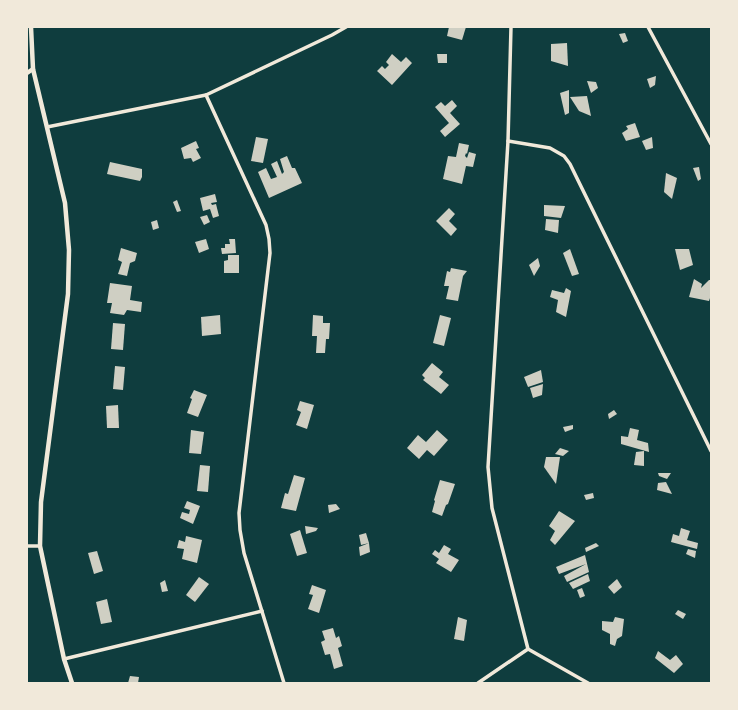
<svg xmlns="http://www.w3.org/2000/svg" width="738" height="710" viewBox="0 0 738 710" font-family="Karla,sans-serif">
	<rect width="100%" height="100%" fill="#0f3d3e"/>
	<g fill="#cfcfc3">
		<path d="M449,27h17l-4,13 -15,-4z"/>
		<path d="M625,33l3,8 -5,2 -4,-9z"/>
		<path d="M567,43l1,23 -17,-5v-17z"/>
		<path d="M392,54l9,8 5,-5 6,6 -20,22 -15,-14 5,-5 3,3 4,-4 -3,-3z"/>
		<path d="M437,54h10v9h-9z"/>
		<path d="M656,76l-1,9 -5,3 -3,-9z"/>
		<path d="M587,81l9,1 2,6 -7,5z"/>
		<path d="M569,90v23l-4,2 -5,-22z"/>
		<path d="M587,96l4,20 -12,-5 -9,-14z"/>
		<path d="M452,100l5,6 -7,7 10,11 -15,13 -5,-6 9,-8 -14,-16 6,-5 4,4z"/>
		<path d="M635,123l5,14 -14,4 -4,-8 6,-4 -2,-3z"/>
		<path d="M256,137l12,2 -5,24 -12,-2z"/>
		<path d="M652,137l1,11 -7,2 -4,-9z"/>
		<path d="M196,141l3,7 -3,1 5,9 -8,4 -2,-4 -7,1 -3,-11z"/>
		<path d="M459,143l10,2 -2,9 -1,-1 -1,3 2,2 2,-6 7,2 -3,13 -7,-1 -4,18 -19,-5 5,-23 8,1z"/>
		<path d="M287,156l5,12h3l7,15 -33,15 -11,-26 8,-4 5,11 6,-2 -6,-13 6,-3 5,13 2,-2 -4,-13z"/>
		<path d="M110,162l32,7v8l-2,4 -33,-7z"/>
		<path d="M699,167l2,12 -3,2 -5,-13z"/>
		<path d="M666,173l11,5 -5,21 -8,-7z"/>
		<path d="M215,194l2,8 -6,1 1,2 4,-1 3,12 -6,2 -3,-9 -7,2 -3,-13z"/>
		<path d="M177,200l4,11 -4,1 -4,-10z"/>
		<path d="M544,205l21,1 -4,12 -17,-2z"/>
		<path d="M449,208l6,6 -6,7 8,8 -6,7 -15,-15z"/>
		<path d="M207,215l3,7 -6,3 -4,-8z"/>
		<path d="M546,219l13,1 -1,13 -13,-3z"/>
		<path d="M157,220l2,8 -6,2 -2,-8z"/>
		<path d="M206,239l3,10 -10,4 -4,-11z"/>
		<path d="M229,239h6l1,14 -14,1 -1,-6h4v-4h5z"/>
		<path d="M121,248l16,5 -2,8 -5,2 -3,13 -9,-2 4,-12 -4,-2z"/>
		<path d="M570,249l9,25 -7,2 -9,-23z"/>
		<path d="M675,249h14l4,16 -13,5z"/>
		<path d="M228,255h11v18h-15v-12l4,-1z"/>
		<path d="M538,258l2,8 -6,10 -5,-11z"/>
		<path d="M451,268l16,3 -4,5 -5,25 -12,-2 3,-13h-5l3,-15 3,1z"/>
		<path d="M694,279l8,5 -1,4 8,-8h2v15l-2,6 -20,-4z"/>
		<path d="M110,283l22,3 -2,14 12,2 -1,10 -14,-2 -3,5 -14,-2 2,-10h-5z"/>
		<path d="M566,288l5,3 -5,26 -10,-5 2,-12 -8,-3 2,-7 12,3z"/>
		<path d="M220,315l1,19 -19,2 -1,-19z"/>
		<path d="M313,315l10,1v7h7l-1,16h-3l-1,14h-9l1,-17h-5z"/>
		<path d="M440,315l11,3 -7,28 -11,-3z"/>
		<path d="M113,323l12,1 -2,26 -12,-1z"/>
		<path d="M432,363l11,9 -4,5 10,8 -8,9 -18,-14 2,-2 -3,-3z"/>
		<path d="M115,366l10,1 -2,23 -10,-1z"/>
		<path d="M541,370l2,12 -15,5 -4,-10z"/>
		<path d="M543,384l-1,11 -9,3 -3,-10z"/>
		<path d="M194,390l13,5 -9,22 -11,-4 5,-14 -2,-1z"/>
		<path d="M300,401l14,4 -7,24 -11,-4 5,-13 -4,-2z"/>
		<path d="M118,405l1,23h-12l-1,-22z"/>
		<path d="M614,410l3,4 -8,5 -1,-5z"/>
		<path d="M573,425v4l-8,3 -2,-5z"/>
		<path d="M630,428l9,2 -2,10 11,3 1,9 -28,-8v-8l7,1z"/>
		<path d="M191,430l13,2 -3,22 -12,-1z"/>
		<path d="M437,430l11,10 -14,16 -7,-6 -8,9 -12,-11 11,-13 8,7z"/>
		<path d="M560,448l9,3 -6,5 -8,-2z"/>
		<path d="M644,451v15l-10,-1 2,-13z"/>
		<path d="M546,457h14l-4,27 -12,-17z"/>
		<path d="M200,465l10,1 -2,26 -11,-1z"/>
		<path d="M658,473h13l-4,6 -8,-3z"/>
		<path d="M294,475l11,3 -9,33 -15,-3 4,-15 3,1z"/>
		<path d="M440,480l15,4 -7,20 -2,1 -4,11 -10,-4 3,-11 -1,-1z"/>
		<path d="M666,482l6,12 -15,-4 1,-7z"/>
		<path d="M593,493l1,5 -8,2 -2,-5z"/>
		<path d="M187,501l13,5 -7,18 -13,-6 2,-6 7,2 1,-4 -6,-2z"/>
		<path d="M336,504l4,5 -11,4 -1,-8z"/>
		<path d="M559,511l16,10 -20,24 -5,-5 5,-9 -6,-5z"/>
		<path d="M305,526l13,2 -2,3 -10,3z"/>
		<path d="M681,528l9,3 -3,9 11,3 -1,6 -26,-7 2,-8 6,2z"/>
		<path d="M300,530l7,23 -10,3 -7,-22z"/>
		<path d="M366,533l3,10 1,9 -10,4 -1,-9 10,-4 -8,2 -2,-10z"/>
		<path d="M186,536l16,4 -5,23 -15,-4 2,-10 -7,-1 2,-8 6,2z"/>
		<path d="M596,543l3,3 -13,6 -1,-4z"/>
		<path d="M444,545l7,4 -3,5 11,6 -8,12 -15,-9 3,-4 -7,-5 3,-4 4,3z"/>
		<path d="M688,549l8,2 -1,7 -9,-4z"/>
		<path d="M97,551l6,20 -9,3 -6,-21z"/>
		<path d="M585,555l4,17 -22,10 -3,-6 22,-12 -27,10 -3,-7z"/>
		<path d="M588,574l2,7 -17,8 -4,-6z"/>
		<path d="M199,577l10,7 -14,18 -9,-7z"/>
		<path d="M617,579l5,8 -8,7 -6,-7z"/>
		<path d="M165,580l3,11 -6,1 -2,-9z"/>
		<path d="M312,585l14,5 -7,23 -11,-4 5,-14 -4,-1z"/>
		<path d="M582,588l3,8 -5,2 -3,-8z"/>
		<path d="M107,599l5,23 -11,2 -5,-22z"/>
		<path d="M678,610l8,4 -3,5 -8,-5z"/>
		<path d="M458,617l9,3 -3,21 -10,-2z"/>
		<path d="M615,617l9,2 -2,17 -5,3 -2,7 -5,-2v-10l-8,-4v-9l11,1z"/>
		<path d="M333,628l3,10 3,-2 3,10 -4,2 5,18 -9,3 -4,-15 -5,1 -4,-13 4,-2 -3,-9z"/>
		<path d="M658,651l12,9 6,-5 7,9 -9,9 -19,-15z"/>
		<path d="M130,676l9,1 -1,6h-10z"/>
	</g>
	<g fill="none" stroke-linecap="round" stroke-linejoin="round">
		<g stroke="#f1e9da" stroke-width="3.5">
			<path d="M511,27l-3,114 -20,326 4,41 36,141 60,34"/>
			<path d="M648,27l63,117"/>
			<path d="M206,95l60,130 3,14 1,14 -31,260 1,17 4,23 40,130"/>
			<path d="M47,127l159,-32 126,-60 14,-8"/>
			<path d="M508,141l42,7 14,8 6,8 141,287"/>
			<path d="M27,546h13"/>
			<path d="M64,659l198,-48"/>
			<path d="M478,683l50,-34"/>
		</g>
		<g stroke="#f1e9da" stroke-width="4.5">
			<path d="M31,27l2,42 32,134 4,47 -1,44 -27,208 -1,44 24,113 8,24"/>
			<path d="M27,73l6,-4"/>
		</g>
	</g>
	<rect width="738" height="710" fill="none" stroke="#f1e9da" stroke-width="56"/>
</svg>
